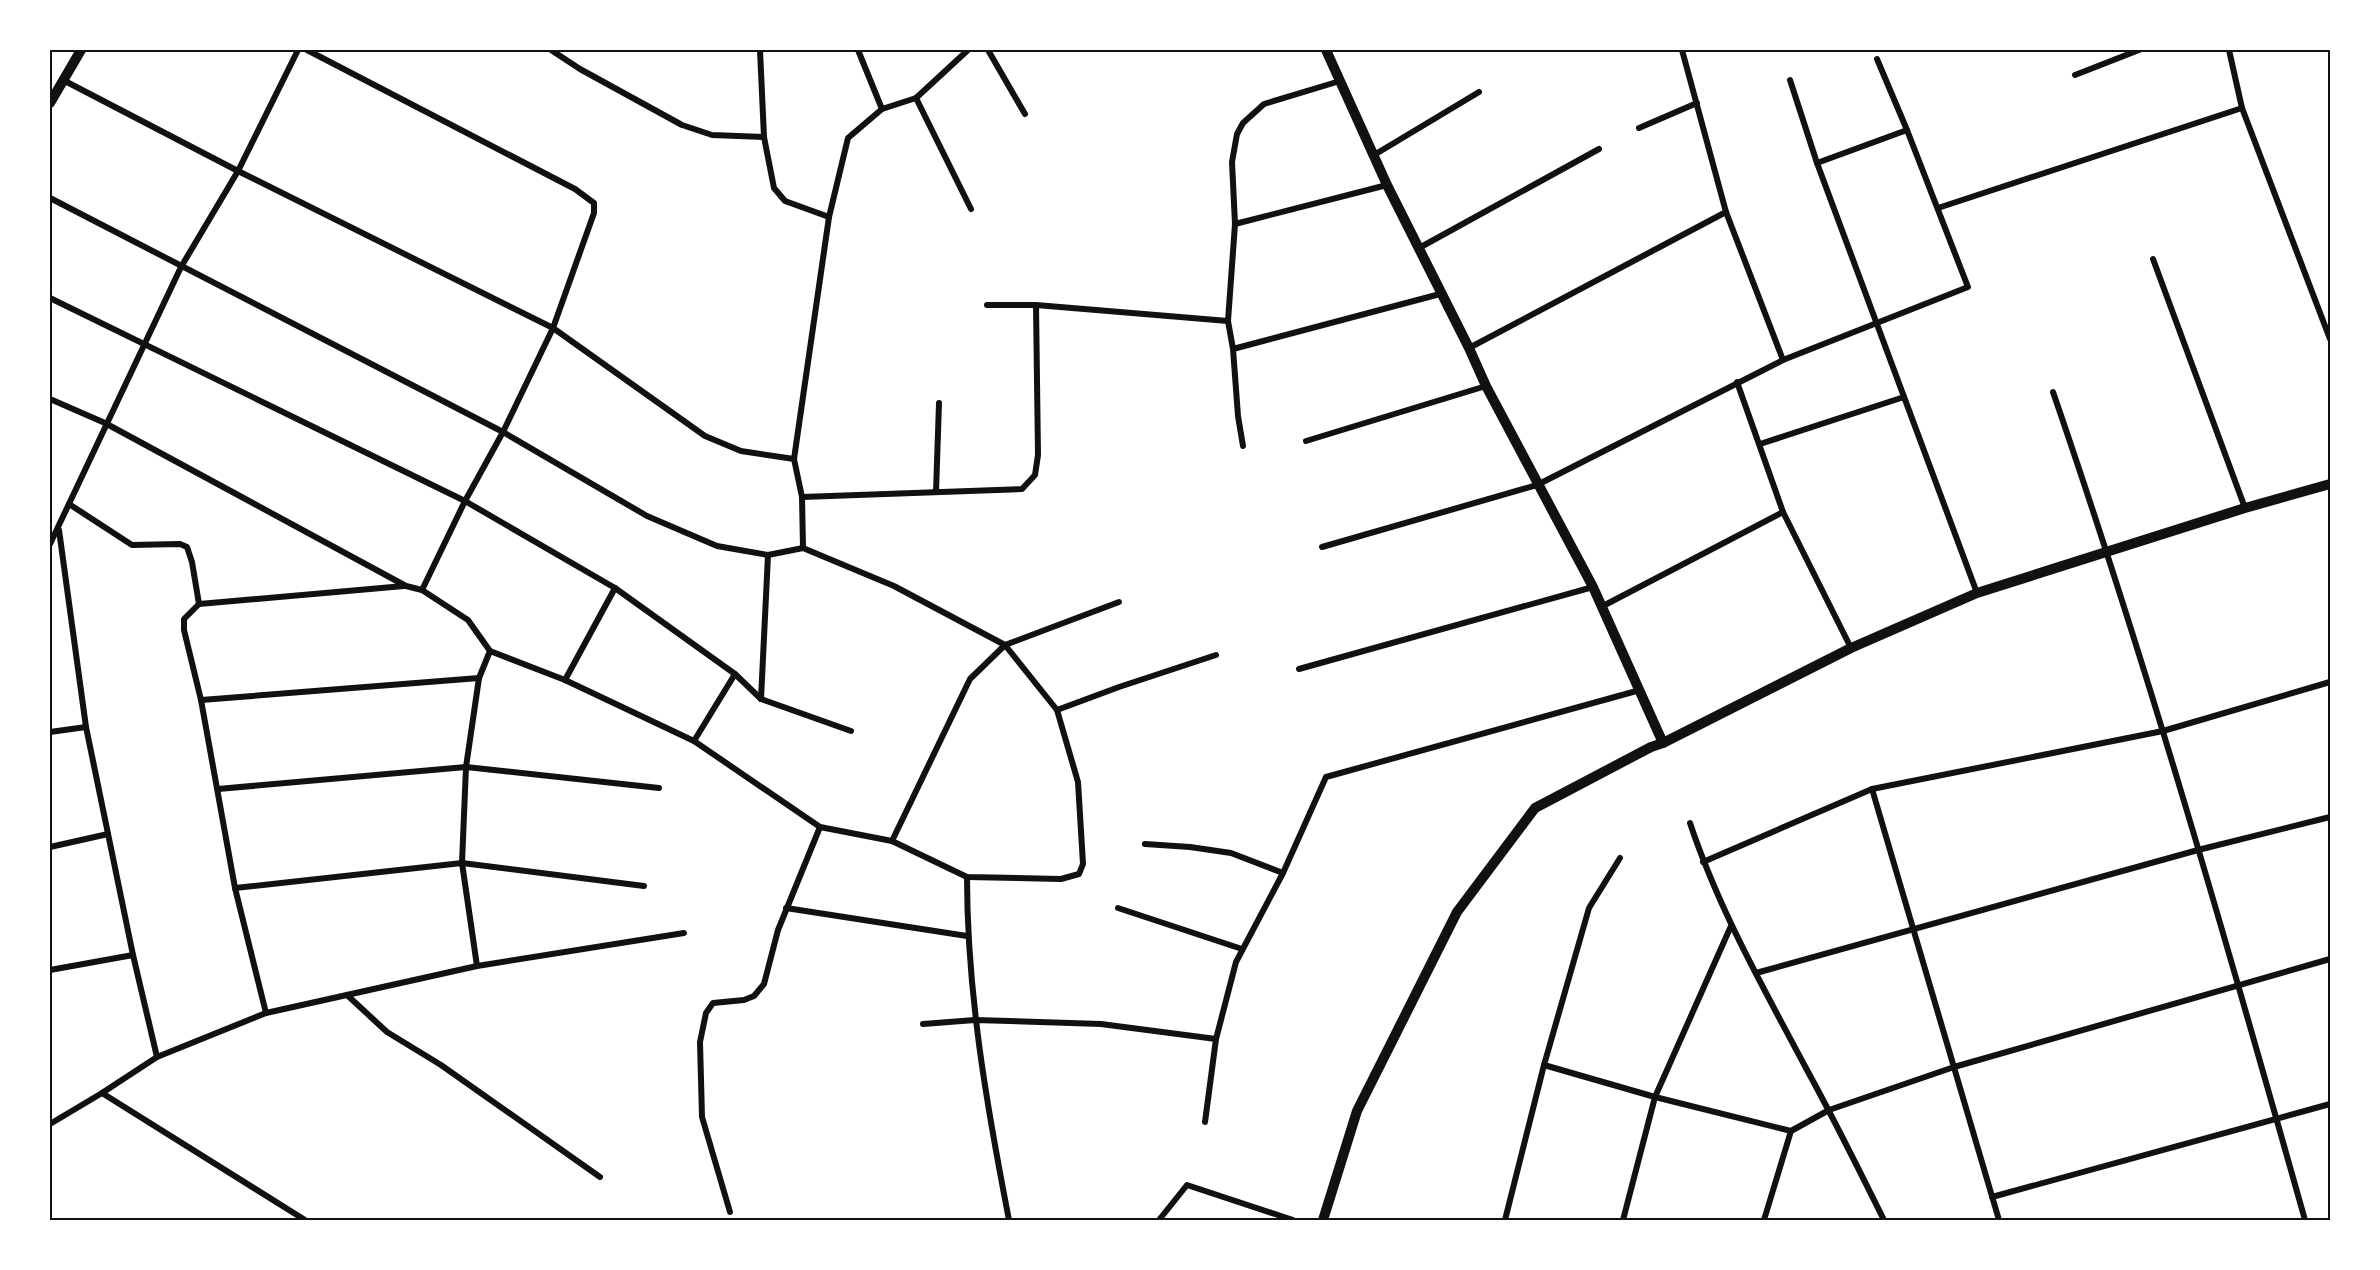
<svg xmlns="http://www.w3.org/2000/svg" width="2380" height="1270" viewBox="0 0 2380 1270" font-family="'Space Grotesk',sans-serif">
	<rect width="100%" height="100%" fill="#fff"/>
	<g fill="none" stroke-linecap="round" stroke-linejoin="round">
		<g stroke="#111" stroke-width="6">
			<path d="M307,50l268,139 19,14v10l-41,115 -50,104 -38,69 -43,89"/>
			<path d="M551,50l29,19 102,56 30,10 52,2"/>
			<path d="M760,50l4,87 10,51 11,13 44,16"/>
			<path d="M858,50l24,59"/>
			<path d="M988,50l37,64"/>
			<path d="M1682,50l44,162 57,148"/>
			<path d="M2229,50l13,58 88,231"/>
			<path d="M2075,75l64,-25"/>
			<path d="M63,80l175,91 315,157 152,108 36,15 53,8"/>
			<path d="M1790,80l27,83 160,430"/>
			<path d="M916,98l55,111"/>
			<path d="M1639,128l58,-25"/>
			<path d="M1374,155l105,-63"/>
			<path d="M1817,163l90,-33"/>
			<path d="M50,198l453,234 144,84 70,30 51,9 35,-7 91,38 111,59 52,65 21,72 5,82 -4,10 -18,5 -94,-2 -75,-36 -72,-14 -126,-86 -129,-61 -75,-29"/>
			<path d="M1938,208l304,-100"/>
			<path d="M1235,224l152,-39"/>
			<path d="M1419,248l180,-99"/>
			<path d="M2153,259l92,249"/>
			<path d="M50,298l415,203 150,87 120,86 -41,67"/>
			<path d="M1036,305l192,16"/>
			<path d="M1469,348l257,-136"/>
			<path d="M1233,349l207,-55"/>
			<path d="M1737,382l46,130 68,136"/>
			<path d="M2053,392c94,273 174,551 252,828"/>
			<path d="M50,399l55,24 301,163 16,4 46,30 22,31 -11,27 -13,89 -4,96 15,103"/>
			<path d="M1306,441l180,-55"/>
			<path d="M1760,444l144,-47"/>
			<path d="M1243,446l-5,-30 -5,-67 -5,-28 7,-97 -3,-62 5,-28 6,-11 21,-19 76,-23"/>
			<path d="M936,492l3,-89"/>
			<path d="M802,497l220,-8 13,-14 3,-20 -2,-150h-49"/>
			<path d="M69,504l63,41 48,-1 7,3 5,15 7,42"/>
			<path d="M59,530l27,197 47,228 24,102"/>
			<path d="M50,544l131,-277 57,-96 60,-121"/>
			<path d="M1322,547l215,-62 246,-125 185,-73 -61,-157 -30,-71"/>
			<path d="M803,548l-1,-51 -8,-38 35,-242 19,-79 34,-29 34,-11 52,-48"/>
			<path d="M1601,607l182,-95"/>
			<path d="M1299,669l294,-82"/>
			<path d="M735,674l26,25 90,32"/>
			<path d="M565,680l50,-92"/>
			<path d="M761,699l7,-144"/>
			<path d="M201,700l278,-22"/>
			<path d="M1057,710l62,-23 97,-32"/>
			<path d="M50,732l36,-5"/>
			<path d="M218,789l248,-22 193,21"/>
			<path d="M1872,789l127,431"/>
			<path d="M1690,823c29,87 74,166 117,247 27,49 52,100 77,150"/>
			<path d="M892,841l78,-162 35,-34 114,-43"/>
			<path d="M1145,844l45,3 41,6 52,20"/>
			<path d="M50,847l58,-13"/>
			<path d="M1703,862l169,-73 291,-58 167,-49"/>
			<path d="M967,877c0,116 20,230 42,343"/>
			<path d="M235,888l227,-25 182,23"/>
			<path d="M786,908l181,28"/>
			<path d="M1118,908l124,41"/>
			<path d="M50,970l83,-15"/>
			<path d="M1756,973l442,-123 132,-33"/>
			<path d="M347,995l40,37 54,33 159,112"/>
			<path d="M266,1013l-31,-125 -34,-188 -17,-70v-11l15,-15 205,-18"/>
			<path d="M923,1024l52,-4 126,4 115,15"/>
			<path d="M1544,1065l111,32 136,34"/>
			<path d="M102,1093l203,127"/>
			<path d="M1205,1122l11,-83 20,-77 47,-89 43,-96 314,-87"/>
			<path d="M50,1124l52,-31 55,-36 109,-44 211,-47 207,-33"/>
			<path d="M1992,1197l338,-93"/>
			<path d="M730,1212l-28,-95 -2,-75 6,-29 7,-10 31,-3 10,-4 10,-12 14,-54 42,-103"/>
			<path d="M1159,1220l28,-35 106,35"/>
			<path d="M1505,1220l39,-155 45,-157 31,-50"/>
			<path d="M1623,1220l32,-123 76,-171"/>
			<path d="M1764,1220l27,-89 38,-21 125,-43 376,-108"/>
		</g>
		<g stroke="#111" stroke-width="10">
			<path d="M1326,50l61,135 82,163 17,38 107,201 70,156"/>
			<path d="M50,103l31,-53"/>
			<path d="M1323,1220l34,-109 100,-199 78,-104 116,-61 12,-4 188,-95 126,-55 268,-85 85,-24"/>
		</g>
	</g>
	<rect width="2380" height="1270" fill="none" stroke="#ffffff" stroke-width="102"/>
	<rect x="51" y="51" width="2278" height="1168" fill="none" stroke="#111" stroke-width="2"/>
</svg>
